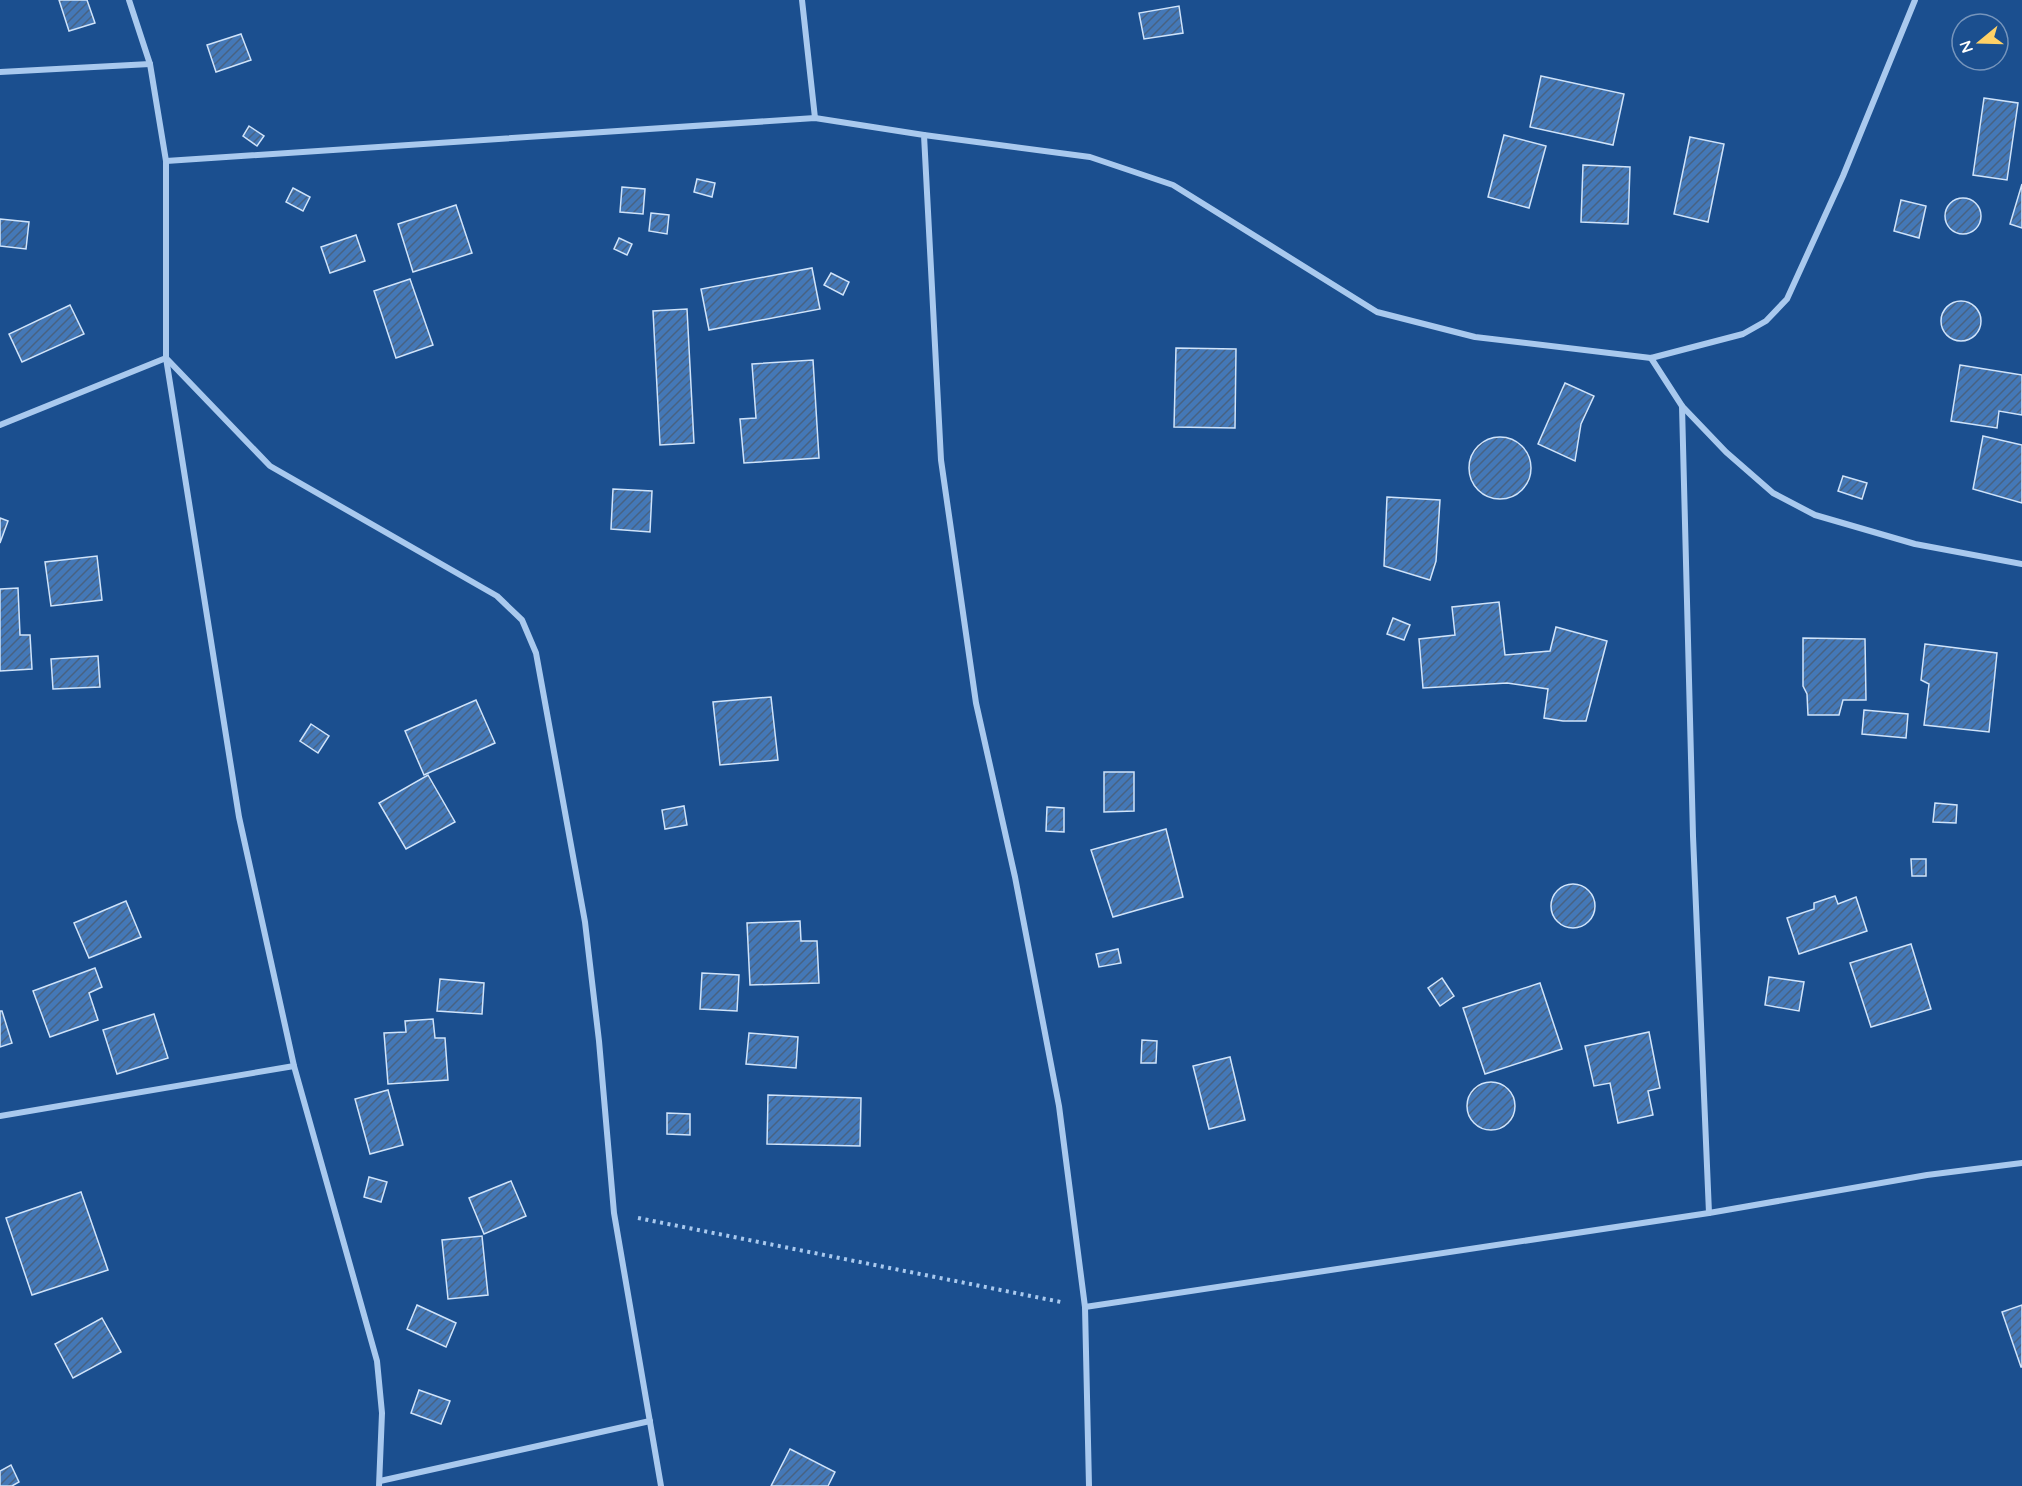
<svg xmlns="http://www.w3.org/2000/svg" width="2022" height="1486" viewBox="0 0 2022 1486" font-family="Quicksand,sans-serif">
	<defs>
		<pattern id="building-hatch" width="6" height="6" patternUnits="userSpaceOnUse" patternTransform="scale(1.5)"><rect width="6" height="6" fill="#4478b7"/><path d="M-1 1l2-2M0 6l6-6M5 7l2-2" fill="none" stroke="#486282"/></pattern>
	</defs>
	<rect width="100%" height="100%" fill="#1b4f8f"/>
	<g fill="url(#building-hatch)" stroke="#cfe3fa" stroke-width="1.5">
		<path d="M59,0h28l8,23 -26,8z"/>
		<path d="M1179,6l4,27 -39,6 -5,-26z"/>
		<path d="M241,34l10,26 -35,12 -9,-27z"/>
		<path d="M1541,76l83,18 -11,51 -83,-18z"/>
		<path d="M1984,98l34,5 -11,77 -34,-5z"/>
		<path d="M249,126l15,10 -7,10 -14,-10z"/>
		<path d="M1504,135l42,11 -17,62 -41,-11z"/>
		<path d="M1690,137l34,7 -16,78 -34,-8z"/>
		<path d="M1583,165l47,2 -2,57 -47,-2z"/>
		<path d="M697,179l18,4 -3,14 -18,-5z"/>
		<path d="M2022,184v44l-12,-4z"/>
		<path d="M622,187l23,2 -2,25 -23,-2z"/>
		<path d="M293,188l17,9 -7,14 -17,-9z"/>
		<circle cx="1963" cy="216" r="18"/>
		<path d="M1901,200l25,6 -7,32 -25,-7z"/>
		<path d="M456,205l16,48 -59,19 -15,-48z"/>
		<path d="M651,213l18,2 -2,19 -18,-3z"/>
		<path d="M0,219l29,3 -3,27 -26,-3z"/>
		<path d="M356,235l9,26 -35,12 -9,-26z"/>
		<path d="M619,238l13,6 -5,11 -13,-6z"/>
		<path d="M812,268l8,41 -111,21 -8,-41z"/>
		<path d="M831,273l18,9 -6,13 -19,-10z"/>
		<path d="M410,279l23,66 -37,13 -22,-67z"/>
		<circle cx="1961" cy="321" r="20"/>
		<path d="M70,305l14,29 -62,28 -13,-28z"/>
		<path d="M687,309l7,134 -34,2 -7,-134z"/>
		<path d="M1176,348l60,1 -1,79 -61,-1z"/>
		<path d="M813,360l6,98 -75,5 -4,-44 16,-1 -4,-54z"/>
		<path d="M1960,365l62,10v40l-23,-4 -2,17 -46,-7z"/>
		<path d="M1565,383l29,13 -13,28 -6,37 -37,-17z"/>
		<path d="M1983,436l39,9v58l-49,-14z"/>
		<circle cx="1500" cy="468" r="31"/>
		<path d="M1843,476l24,7 -5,16 -24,-8z"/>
		<path d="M613,489l39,2 -2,41 -39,-3z"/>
		<path d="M1387,497l53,3 -4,61 -6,19 -46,-14z"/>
		<path d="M0,518l8,3 -8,22z"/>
		<path d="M97,556l5,44 -51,6 -6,-44z"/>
		<path d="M18,588l2,47h10l2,34 -32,2v-82z"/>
		<path d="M1499,602l6,53 45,-4 6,-24 51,14 -21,80h-23l-19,-3 4,-29 -41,-6 -84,5 -4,-49 36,-4 -3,-28z"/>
		<path d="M1393,618l17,7 -6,15 -17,-6z"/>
		<path d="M1803,638l62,1 1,61h-23l-4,15h-31l-1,-21 -4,-8z"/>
		<path d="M1925,644l72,9 -8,79 -65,-7 5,-41 -8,-4z"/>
		<path d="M98,656l2,31 -47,2 -2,-30z"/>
		<path d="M771,697l7,63 -58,5 -7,-63z"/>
		<path d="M476,700l19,43 -71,32 -19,-44z"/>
		<path d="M1864,710l44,4 -2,24 -44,-4z"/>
		<path d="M311,724l18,12 -11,17 -18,-12z"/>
		<path d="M1104,772h30v39l-30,1z"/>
		<path d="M428,775l27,47 -49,27 -27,-46z"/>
		<path d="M1935,803l22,2 -1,18 -23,-1z"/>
		<path d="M684,806l3,19 -22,4 -3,-19z"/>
		<path d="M1047,807l17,1v24l-18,-1z"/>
		<path d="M1166,829l17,68 -70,20 -22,-67z"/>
		<path d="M1911,859h15v17h-14z"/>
		<circle cx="1573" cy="906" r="22"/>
		<path d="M1835,896l3,8 18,-7 11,34 -68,23 -12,-36 27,-9v-6z"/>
		<path d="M126,901l15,36 -52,21 -15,-35z"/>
		<path d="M800,921l1,20h16l2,42 -69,2 -3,-62z"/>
		<path d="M1911,944l20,65 -60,18 -21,-64z"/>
		<path d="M1118,949l3,14 -22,4 -3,-13z"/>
		<path d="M95,968l7,19 -13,6 9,27 -48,17 -17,-46z"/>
		<path d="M702,973l37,2 -2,36 -37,-2z"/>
		<path d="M1769,977l35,5 -5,29 -34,-6z"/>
		<path d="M1442,978l12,18 -14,10 -12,-18z"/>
		<path d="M440,979l44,4 -2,31 -45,-3z"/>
		<path d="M1540,983l22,66 -77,25 -22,-66z"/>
		<path d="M0,1011h2l10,32 -12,4z"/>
		<path d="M154,1014l14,44 -51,16 -14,-44z"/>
		<path d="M433,1019l2,19h10l3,42 -60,4 -4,-51 22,-1 -1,-11z"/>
		<path d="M1649,1032l11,56 -12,3 5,24 -35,8 -8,-40 -16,3 -9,-40z"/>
		<path d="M749,1033l49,4 -2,31 -50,-4z"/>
		<path d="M1142,1040l15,1 -1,22h-15z"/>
		<path d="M1230,1057l15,63 -36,9 -16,-63z"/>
		<circle cx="1491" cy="1106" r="24"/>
		<path d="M388,1090l15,55 -33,9 -15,-55z"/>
		<path d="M768,1095l93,3 -1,48 -93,-2z"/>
		<path d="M667,1113l23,1v21l-23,-1z"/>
		<path d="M369,1177l18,5 -6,20 -17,-5z"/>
		<path d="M511,1181l15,35 -42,18 -15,-36z"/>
		<path d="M81,1192l27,78 -76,25 -26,-77z"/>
		<path d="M482,1236l6,59 -40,4 -6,-59z"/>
		<path d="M417,1305l39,18 -10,24 -39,-18z"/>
		<path d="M2022,1305v62h-1l-19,-55z"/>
		<path d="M102,1318l19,34 -48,26 -18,-34z"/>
		<path d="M419,1390l31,11 -9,23 -30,-11z"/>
		<path d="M790,1449l45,23 -7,14h-57z"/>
		<path d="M11,1465l8,17 -7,4h-12v-15z"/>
	</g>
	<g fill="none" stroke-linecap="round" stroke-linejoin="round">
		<path stroke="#a9c9ee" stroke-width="4" stroke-dasharray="3 4.5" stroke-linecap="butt" d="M638,1218l423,84"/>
		<g stroke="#a9c9ee" stroke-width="6">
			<path d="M129,0l21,64 16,97v197l73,459 55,249 83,295 5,52 -3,73"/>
			<path d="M802,0l13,118"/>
			<path d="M0,72l150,-8"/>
			<path d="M924,135l166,22 83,28 204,127 98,25 176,21 92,-24 23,-13 21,-22 56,-123 72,-176"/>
			<path d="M166,161l649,-43 109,17 17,325 35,243 39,174 44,229 26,201 4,179"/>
			<path d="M1651,358l31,48 44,46 47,41 42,22 100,29 107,20"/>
			<path d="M167,359l103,107 227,130 25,24 14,33 49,269 14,119 15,172 47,273"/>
			<path d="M1682,406l11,430 16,377"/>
			<path d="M0,425l166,-67"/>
			<path d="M0,1116l294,-50"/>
			<path d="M1085,1307l624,-94 218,-38 95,-12"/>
			<path d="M380,1481l270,-60"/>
		</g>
	</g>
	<g transform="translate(1980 42) rotate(251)"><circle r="28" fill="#1b4f8f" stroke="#7695bc" stroke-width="1.5"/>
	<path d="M0-4.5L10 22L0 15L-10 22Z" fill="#ffd166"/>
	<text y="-9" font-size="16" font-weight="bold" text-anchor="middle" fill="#ffffff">N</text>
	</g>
</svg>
